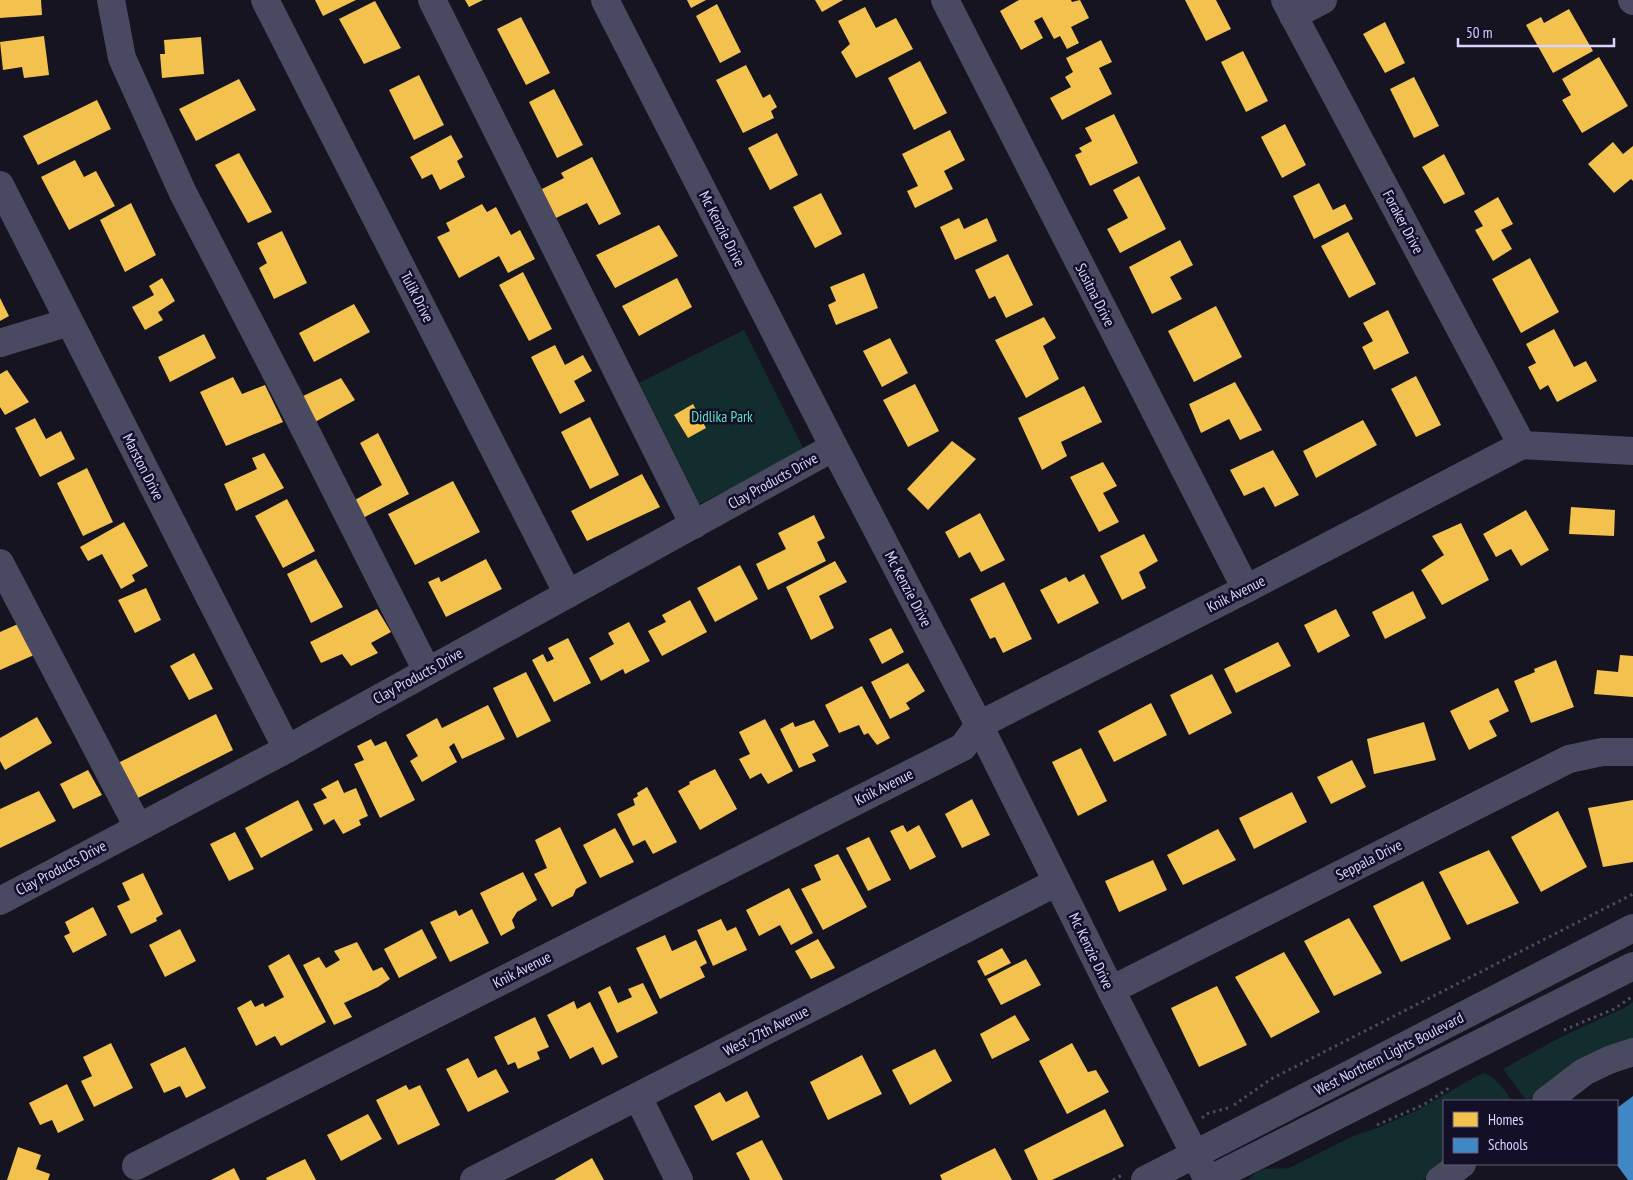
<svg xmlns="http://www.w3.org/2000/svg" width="1633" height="1180" viewBox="0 0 1633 1180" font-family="'PT Sans Narrow',sans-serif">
	<rect width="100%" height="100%" fill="#161421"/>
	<g fill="#132c2d">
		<path d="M744,330l61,122 -106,52 -60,-121z"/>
		<path d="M1633,1002v38l-50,19 -56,42 -24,-32 60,-33 59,-27z"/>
		<path d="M1485,1073c12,6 20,17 27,28h-68v63l-21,16h-175l7,-7 9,-4 25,-1 64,-32 27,-9 38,-17 57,-33z"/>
	</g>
	<g fill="#f2c14e">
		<path d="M0,0h41l1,15 -42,3z"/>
		<path d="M315,0h41l-33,16z"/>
		<path d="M465,0h18l-14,7z"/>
		<path d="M687,0h19l-15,8z"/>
		<path d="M815,0h28l-21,12z"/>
		<path d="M1019,0h52l1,2 8,-2 9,18 -18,9 8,16 -12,6 -7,-13 -6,3 -12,-22 -8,4 9,17 -22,12 -21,-39z"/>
		<path d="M1185,0h31l15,29 -25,12z"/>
		<path d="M375,1l26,47 -37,16 -25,-45z"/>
		<path d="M717,4l24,48 -21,11 -24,-47z"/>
		<path d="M865,7l11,21 20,-10 17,31 -57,29 -15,-26 9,-8 -12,-23z"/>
		<path d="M1569,9l24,42 -40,22 -27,-48 15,-8 3,6z"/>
		<path d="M521,17l29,56 -24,12 -29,-56z"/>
		<path d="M1385,22l20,41 -20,10 -22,-39z"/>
		<path d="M44,36l5,39 -25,3 -2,-11 -19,3 -3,-28z"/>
		<path d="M201,37l3,37 -42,4 -2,-24h5l-1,-14z"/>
		<path d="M1101,40l11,22 -13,6 13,26 -50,26 -12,-22 21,-11 -6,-10 8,-5 -7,-14z"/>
		<path d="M1243,51l25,50 -22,11 -25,-50z"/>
		<path d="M1599,57l29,49 -46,27 -20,-33 9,-5 -9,-16z"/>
		<path d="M920,61l27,52 -33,17 -26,-52z"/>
		<path d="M746,65l17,33 7,-4 7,13 -6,4 3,7 -31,15 -27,-53z"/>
		<path d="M419,75l25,50 -30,15 -25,-50z"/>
		<path d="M1414,77l25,49 -25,12 -24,-49z"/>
		<path d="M239,79l17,31 -60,31 -17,-32z"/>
		<path d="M554,89l29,56 -26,13 -28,-56z"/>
		<path d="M97,100l14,29 -73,36 -15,-29z"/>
		<path d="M1114,114l24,49 -48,23 -15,-31 7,-3 -3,-4 13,-7 -7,-13z"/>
		<path d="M1285,124l21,41 -24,13 -21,-41z"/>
		<path d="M950,130l15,30 -21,11 9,18 -38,19 -8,-17 11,-5 -16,-32z"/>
		<path d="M777,133l21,42 -28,15 -22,-42z"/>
		<path d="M451,135l12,22 -6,4 8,16 -25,13 -8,-16 -10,5 -12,-22z"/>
		<path d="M1613,142l10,12 10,-8v35l-2,-2 -17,14 -26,-29z"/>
		<path d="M239,153l33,59 -24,11 -33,-58z"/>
		<path d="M1444,154l21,40 -21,10 -22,-37z"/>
		<path d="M592,157l29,57 -22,11 -12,-22 -33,16 -14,-29 24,-12 -3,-5z"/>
		<path d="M75,160l9,17 12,-6 19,35 -46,24 -28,-53z"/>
		<path d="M1139,176l27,53 -46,24 -13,-24 21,-11 -15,-28z"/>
		<path d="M1319,183l14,27 12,-6 8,15 -39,20 -21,-43z"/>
		<path d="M821,193l21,41 -27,14 -22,-41z"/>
		<path d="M1498,197l15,27 -12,6 11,19 -19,12 -18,-31 8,-4 -9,-15z"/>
		<path d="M131,203l25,52 -31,17 -25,-52z"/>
		<path d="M482,204l5,8 9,-5 15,28 9,-5 15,29 -27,14 -9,-17 -40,22 -22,-41 13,-6 -4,-8z"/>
		<path d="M959,218l5,11 23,-11 10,23 -42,19 -15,-33z"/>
		<path d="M659,225l19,31 -63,32 -19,-33z"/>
		<path d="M282,231l25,52 -33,16 -15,-31 8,-5 -10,-20z"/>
		<path d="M1348,232l28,52 -27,14 -28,-52z"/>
		<path d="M1180,240l13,25 -23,12 12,22 -30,15 -23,-47z"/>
		<path d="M1008,254l25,51 -27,13 -11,-22 -6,3 -14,-29z"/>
		<path d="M1530,258l29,54 -38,21 -29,-54z"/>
		<path d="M523,272l29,57 -23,12 -30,-56z"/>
		<path d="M864,273l14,35 -42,17 -8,-20 8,-4 -6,-14z"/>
		<path d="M162,278l13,23 -17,11 5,8 -18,10 -13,-23 22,-12 -5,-9z"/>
		<path d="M677,278l15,29 -53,29 -17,-30z"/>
		<path d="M0,298l9,18 -9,5z"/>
		<path d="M354,304l16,28 -56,30 -15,-29z"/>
		<path d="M1216,306l26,51 -48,25 -26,-51z"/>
		<path d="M1388,310l21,43 -35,17 -12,-23 11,-6 -10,-18z"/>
		<path d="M1044,317l12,21 -13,8 16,33 -33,19 -31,-58z"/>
		<path d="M1554,329l20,38 12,-6 11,20 -40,21 -9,-17 -8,5 -12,-23 8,-4 -10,-19z"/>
		<path d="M204,334l12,24 -46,24 -12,-25z"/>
		<path d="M890,338l18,35 -26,14 -19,-36z"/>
		<path d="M555,345l10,20 18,-10 9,16 -18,10 11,20 -25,13 -29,-57z"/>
		<path d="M7,370l22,32 -24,13 -5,-8v-33z"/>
		<path d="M1416,376l25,49 -25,12 -25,-48z"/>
		<path d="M233,377l9,17 23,-9 18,37 -57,24 -26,-54z"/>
		<path d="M341,378l14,22 -40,22 -14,-25z"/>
		<path d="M1235,382l27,48 -22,10 -11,-21 -28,14 -12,-29z"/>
		<path d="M915,384l24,47 -31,16 -25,-47z"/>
		<path d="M1084,386l18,36 -41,20 6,14 -25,14 -24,-52z"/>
		<path d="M693,404l13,24 -18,10 -14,-23z"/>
		<path d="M590,417l29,58 -29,14 -29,-57z"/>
		<path d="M35,418l11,21 15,-8 14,28 -35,18 -25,-49z"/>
		<path d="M1363,420l14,25 -61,33 -13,-27z"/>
		<path d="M378,433l31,61 -46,24 -10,-17 29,-16 -22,-42z"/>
		<path d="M952,441l24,18 -48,51 -21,-21z"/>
		<path d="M1273,450l26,45 -24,12 -11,-20 -20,9 -14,-26z"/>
		<path d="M264,453l20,35 -48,23 -12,-27 33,-15 -5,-11z"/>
		<path d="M1103,462l14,24 -14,7 16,29 -20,10 -29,-55z"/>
		<path d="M87,468l26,54 -30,14 -26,-53z"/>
		<path d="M642,474l18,33 -73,34 -16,-30z"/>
		<path d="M453,481l27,51 -65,33 -27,-51z"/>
		<path d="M287,499l28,52 -32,17 -28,-52z"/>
		<path d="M1571,507l44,3 -1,26 -45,-2z"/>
		<path d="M1526,510l23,40 -28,16 -10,-17 -15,8 -13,-23z"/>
		<path d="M980,513l25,47 -24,12 -11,-20 -11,6 -14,-26z"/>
		<path d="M814,515l11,23 -8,4 9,19 -58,29 -12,-26 30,-15 -8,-16z"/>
		<path d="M124,522l24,44 -16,9 3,6 -14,8 -19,-35 -14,7 -8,-14z"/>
		<path d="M1461,523l28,57 -47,25 -21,-35 23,-15 -12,-19z"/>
		<path d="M1144,534l14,27 -19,11 7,16 -24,12 -22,-44z"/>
		<path d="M316,559l27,48 -32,16 -24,-49z"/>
		<path d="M486,559l16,30 -56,28 -18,-35 11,-5 2,5z"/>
		<path d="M835,561l12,21 -28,14 15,32 -23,12 -25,-53z"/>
		<path d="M740,565l18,34 -43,23 -18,-34z"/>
		<path d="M1084,574l15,29 -41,21 -18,-34 26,-13 3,5z"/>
		<path d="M1004,582l28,57 -29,14 -8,-16 -5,2 -20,-40z"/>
		<path d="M146,588l15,32 -26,13 -17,-33z"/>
		<path d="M1413,591l13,27 -41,21 -13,-27z"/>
		<path d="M690,600l17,32 -45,24 -14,-25 18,-9 -4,-7z"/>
		<path d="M377,609l14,23 -20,11 7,10 -27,13 -9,-12 -21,9 -11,-21z"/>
		<path d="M1336,609l14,27 -32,17 -14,-28z"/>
		<path d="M629,622l21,39 -25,13 -2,-5 -22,12 -12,-23 25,-14 -6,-11z"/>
		<path d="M18,624l16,31 -34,15v-38z"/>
		<path d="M891,628l13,24 -22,12 -13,-25z"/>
		<path d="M568,638l23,45 -37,19 -22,-42 11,-6 4,8 7,-3 -6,-11z"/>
		<path d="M1278,642l13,24 -55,27 -12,-24z"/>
		<path d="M194,653l19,36 -24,11 -19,-34z"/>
		<path d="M1620,655l13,1v41l-39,-3 3,-24 21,2z"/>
		<path d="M1556,660l18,47 -43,16 -17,-42 21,-9 -1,-3z"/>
		<path d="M908,663l17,28 -19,12 4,6 -20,10 -19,-37z"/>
		<path d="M526,672l25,49 -34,17 -24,-50z"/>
		<path d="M1212,674l20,39 -43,22 -19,-40z"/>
		<path d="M862,686l28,52 -13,7 -9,-12 -4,2 -5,-10 -20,8 -14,-28z"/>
		<path d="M1498,688l11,23 -20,10 8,15 -28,14 -19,-39z"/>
		<path d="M1151,703l16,32 -53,27 -16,-31z"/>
		<path d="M488,705l17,34 -43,20 -8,-16 -5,4 8,15 -35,20 -12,-21 8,-5 -12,-21 31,-17 5,10z"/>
		<path d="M216,714l17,36 -97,49 -18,-36z"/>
		<path d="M37,717l15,26 -47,27 -5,-9v-23z"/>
		<path d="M765,719l28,52 -25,13 -7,-11 -11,6 -11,-20 11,-5 -11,-22z"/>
		<path d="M814,720l15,26 -17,8 4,7 -17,7 -19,-39 13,-7 2,5z"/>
		<path d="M1424,722l12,38 -62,14 -7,-35z"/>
		<path d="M371,739l4,7 11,-5 29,59 -35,18 -26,-54 10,-4 -7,-14z"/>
		<path d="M1081,748l26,53 -29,15 -26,-54z"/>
		<path d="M1352,760l14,27 -35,17 -14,-27z"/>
		<path d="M715,769l22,40 -37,21 -22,-39 12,-7 -1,-2z"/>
		<path d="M88,770l14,25 -29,14 -13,-25z"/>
		<path d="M338,780l6,13 12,-5 12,28 -9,4 2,5 -18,9 -9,-15 -10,6 -11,-21 14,-6 -6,-9z"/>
		<path d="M647,787l30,55 -24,12 -8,-14 -12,6 -16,-32 18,-9 -2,-6 5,-3 -1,-3z"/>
		<path d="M39,791l17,30 -56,27v-39z"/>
		<path d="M1292,792l15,30 -53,27 -15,-31z"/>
		<path d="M972,799l18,36 -28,13 -17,-34z"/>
		<path d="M298,800l15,30 -52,28 -16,-30z"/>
		<path d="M1633,800v62l-30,5 -15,-59z"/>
		<path d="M1558,811l29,56 -46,25 -30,-55z"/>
		<path d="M903,825l4,7 12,-7 17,32 -26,13 -20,-39z"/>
		<path d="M560,827l27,56 -11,6 -3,7 -21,11 -18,-33 13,-6 -12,-28z"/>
		<path d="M615,828l19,34 -34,16 -17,-33z"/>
		<path d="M1218,829l18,31 -53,25 -16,-30z"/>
		<path d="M235,832l19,37 -25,12 -19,-37z"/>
		<path d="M869,837l22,43 -23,11 -22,-43z"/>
		<path d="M1489,850l30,53 -52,22 -28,-53z"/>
		<path d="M838,854l29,53 -44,23 -22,-41 20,-9 -7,-15z"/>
		<path d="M1153,860l14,30 -48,22 -14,-31z"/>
		<path d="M523,872l14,28 -20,12 -5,8 3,8 -14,8 -21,-43z"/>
		<path d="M143,873l20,41 -7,4 1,3 -26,13 -14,-28 13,-6 -8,-17z"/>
		<path d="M1423,881l28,58 -50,23 -28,-56z"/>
		<path d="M789,888l24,45 -22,12 -11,-20 -21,11 -13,-26z"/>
		<path d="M93,907l14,28 -34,18 -9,-17 6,-3 -5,-11z"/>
		<path d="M472,909l17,34 -39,19 -20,-40 26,-12 3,6z"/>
		<path d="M1349,918l33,55 -48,23 -30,-55z"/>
		<path d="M721,919l6,12 9,-4 11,23 -34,16 -16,-36z"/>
		<path d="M180,929l16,32 -31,16 -16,-32z"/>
		<path d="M422,929l15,29 -38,20 -15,-29z"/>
		<path d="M665,935l7,16 24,-11 11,23 -7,4 5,10 -45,22 -24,-51z"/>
		<path d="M818,939l17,29 -24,11 -16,-28z"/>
		<path d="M357,942l16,29 9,-4 8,12 -12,8 -34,16 8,14 -18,8 -31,-60 16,-8 7,11 14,-8 -6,-9z"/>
		<path d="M1002,948l9,15 -26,13 -8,-15z"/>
		<path d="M1284,952l36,60 -49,26 -36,-61z"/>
		<path d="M289,954l37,68 -45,24 -6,-10 -19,10 -19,-38 14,-8 4,7 8,-4 2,4 19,-10 -16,-31z"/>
		<path d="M1026,959l15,26 -40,20 -14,-26z"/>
		<path d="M643,983l15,30 -41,20 -19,-41 12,-6 8,17 14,-6 -4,-8z"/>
		<path d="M1217,986l30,59 -48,22 -28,-59z"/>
		<path d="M574,1001l3,8 13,-7 28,55 -16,8 -9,-18 -23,12 -23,-44z"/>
		<path d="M1015,1015l15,25 -38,19 -12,-25z"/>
		<path d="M535,1017l14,30 -12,5 3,7 -22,10 -3,-7 -7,3 -14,-28z"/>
		<path d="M111,1043l22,45 -39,19 -13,-26 11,-5 -9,-19z"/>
		<path d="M1072,1043l16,29 8,-2 13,22 -42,22 -28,-53z"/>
		<path d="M185,1047l21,41 -20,10 -6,-12 -16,7 -14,-29z"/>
		<path d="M935,1049l17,32 -42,24 -18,-35z"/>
		<path d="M862,1055l20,39 -54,26 -18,-38z"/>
		<path d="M468,1058l10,20 18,-9 13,23 -41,20 -22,-43z"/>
		<path d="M67,1084l17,36 -26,13 -6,-13 -12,5 -11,-22z"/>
		<path d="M406,1085l3,5 11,-5 20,40 -42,20 -22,-45z"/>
		<path d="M747,1091l13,26 -48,24 -18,-35 26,-14 6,10z"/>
		<path d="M1105,1109l19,37 -72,34h-14l-14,-30z"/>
		<path d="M368,1114l14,25 -41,22 -14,-26z"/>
		<path d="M762,1140l21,40h-33l-14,-27z"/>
		<path d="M18,1147l23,8 -5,14 14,5 -2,6h-41z"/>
		<path d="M995,1148l17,32h-70l-2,-5z"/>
		<path d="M592,1158l12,22h-50z"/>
		<path d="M305,1159l11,21h-49l-1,-2z"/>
		<path d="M234,1168l6,12h-29z"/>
	</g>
	<path fill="#3f88c5" d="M1633,1096v84h-5l-11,-15v-57z"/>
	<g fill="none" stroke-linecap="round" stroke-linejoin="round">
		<g stroke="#44505f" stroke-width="3" stroke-dasharray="2.5 4" stroke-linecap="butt">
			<path d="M1564,1030l50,-21 19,-13"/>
			<path d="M1234,1105l37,-26 362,-185"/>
			<path d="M1202,1118l4,-4 22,-6"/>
			<path d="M1377,1125l48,-21 24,-16"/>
			<path d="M1113,1180l9,-5"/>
		</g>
		<g stroke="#4a4962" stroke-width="28">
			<path d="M111,0l11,58 61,135 105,203 139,275"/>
			<path d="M265,0l303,594"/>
			<path d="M432,0l262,525"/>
			<path d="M605,0l229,447 145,278 132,265 97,190"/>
			<path d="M945,0l301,589"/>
			<path d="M1285,0l237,445"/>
			<path d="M1632,0l1,1"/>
			<path d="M1293,16l30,-16"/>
			<path d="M0,185l287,564"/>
			<path d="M0,343l69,-21"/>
			<path d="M0,563l138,264"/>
			<path d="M0,901l287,-152 547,-302"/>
			<path d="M1111,990l458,-231 33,-7h31"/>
			<path d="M638,1097l41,83"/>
			<path d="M1546,1101l38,-29 25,-12 24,-8"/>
			<path d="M136,1166l827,-419 16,-22 267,-136 276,-144 111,6"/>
			<path d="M474,1180l583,-298"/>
			<path d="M1145,1180l488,-252"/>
			<path d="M1209,1180l424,-214"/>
			<path d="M1440,1180l22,-16"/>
		</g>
	</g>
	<g text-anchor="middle" stroke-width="5" stroke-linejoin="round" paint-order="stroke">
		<g font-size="15" fill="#d9d4ff" stroke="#130f26">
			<text transform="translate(1403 222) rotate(62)" y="5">Foraker Drive</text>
			<text transform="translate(722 229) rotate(63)" y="5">Mc Kenzie Drive</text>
			<text transform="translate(1095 295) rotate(63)" y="5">Susitna Drive</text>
			<text transform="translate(417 297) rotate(63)" y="5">Tulik Drive</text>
			<text transform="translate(143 467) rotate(63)" y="5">Marston Drive</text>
			<text transform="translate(773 481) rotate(-29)" y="5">Clay Products Drive</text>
			<text transform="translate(908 589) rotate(62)" y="5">Mc Kenzie Drive</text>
			<text transform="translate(1236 594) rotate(-27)" y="5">Knik Avenue</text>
			<text transform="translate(418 676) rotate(-29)" y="5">Clay Products Drive</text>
			<text transform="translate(884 787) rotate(-27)" y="5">Knik Avenue</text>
			<text transform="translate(1369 860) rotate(-27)" y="5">Seppala Drive</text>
			<text transform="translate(61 868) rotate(-28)" y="5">Clay Products Drive</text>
			<text transform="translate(1091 951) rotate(64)" y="5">Mc Kenzie Drive</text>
			<text transform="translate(522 970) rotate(-27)" y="5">Knik Avenue</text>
			<text transform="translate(766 1031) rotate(-27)" y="5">West 27th Avenue</text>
			<text transform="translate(1389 1054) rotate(-27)" y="5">West Northern Lights Boulevard</text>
		</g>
		<g font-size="15" fill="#5fe0c0" stroke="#130f26">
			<text x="722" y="422">Didlika Park</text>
		</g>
	</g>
	<rect x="1443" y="1100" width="175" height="65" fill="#130f26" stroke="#625e7d"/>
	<rect x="1453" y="1112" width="25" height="15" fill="#f2c14e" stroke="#625e7d"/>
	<text x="1488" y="1125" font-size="15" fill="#d9d4ff">Homes</text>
	<rect x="1453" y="1138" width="25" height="15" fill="#3f88c5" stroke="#625e7d"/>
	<text x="1488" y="1150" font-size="15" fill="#d9d4ff">Schools</text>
	<path d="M1458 38v8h156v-8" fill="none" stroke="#d9d4ff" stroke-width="2.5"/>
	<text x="1466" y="38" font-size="15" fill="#d9d4ff" stroke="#130f26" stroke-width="4" paint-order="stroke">50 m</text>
</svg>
